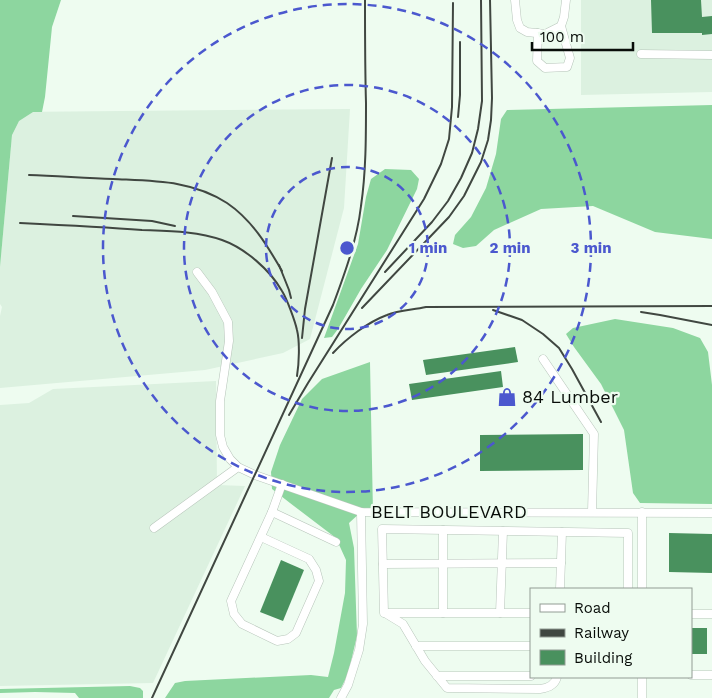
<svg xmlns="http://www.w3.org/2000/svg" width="712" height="698" viewBox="0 0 712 698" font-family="'Work Sans',sans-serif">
	<rect width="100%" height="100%" fill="#eefcf0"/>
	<g fill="#dcf1e0">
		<path d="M581,0h131v92l-131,3z"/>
		<path d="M350,109l-6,99 -34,131 -27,14 -78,17 -205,18v-72l2,-9 -2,-3v-37l14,-155z"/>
		<path d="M216,381l1,104 28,1 -92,197 -153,3v-281l29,-2 24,-14z"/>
	</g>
	<g fill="#8dd69f">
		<path d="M0,0h61l-9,27 -7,70 -3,15h-9l-14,9 -7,14 -12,132z"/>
		<path d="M712,105v134l-57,-7 -62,-26 -52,3 -47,21 -18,16 -13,2 -10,-4 2,-9 16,-18 15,-29 10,-34 5,-35 6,-9z"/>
		<path d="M385,169l26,1 8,9 -2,10 -30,61 -26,39 -23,40 -6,8 -8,1 34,-94 8,-47 5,-18z"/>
		<path d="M615,319l58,9 27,10 8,14 4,33v119l-72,-1 -7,-10 -9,-63 -23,-46 -27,-37 -8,-13 7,-6z"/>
		<path d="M370,362l3,151 -12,-1 -12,11 5,25 3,88 -9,38 -7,14 -7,2 -5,8h-164l10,-15 10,-2 126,-6 17,2 6,-24 11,-60 1,-33 -10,-22 -46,-35 -18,-14 -1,-17 9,-27 22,-46 20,-20z"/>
		<path d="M130,686l10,2 3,3v7h-64l-4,-5 -40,-1 -35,1v-4z"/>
	</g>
	<g fill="#49915e">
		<path d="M651,0h50l1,17 10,-1v18l-10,1v-2h-50z"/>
		<path d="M515,347l3,15 -92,13 -3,-15z"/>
		<path d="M501,371l2,16 -91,13 -3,-16z"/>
		<path d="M583,434v36l-103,1v-36z"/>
		<path d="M669,533l43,1v39l-43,-1z"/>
		<path d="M281,560l23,10 -21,51 -23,-9z"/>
		<rect x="691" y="628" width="16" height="26"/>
	</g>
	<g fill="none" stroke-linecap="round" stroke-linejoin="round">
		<g stroke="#b7c5ba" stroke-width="9">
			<g id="minor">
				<path d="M515,0l2,20 3,8 7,4 18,2 16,-8 3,-9 2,-17"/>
				<path d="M538,33l-1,28 8,7 22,-1 3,-9 -9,-32"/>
				<path d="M641,54l71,1"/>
				<path d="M197,272l15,20 16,30 1,19 -9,60v34l3,12 7,12 8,8"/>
				<path d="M543,359l51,75 -2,78"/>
				<path d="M272,512l64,30"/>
				<path d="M642,512v77"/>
				<path d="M154,528l84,-61 17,8 106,37 351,1"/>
				<path d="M443,530v83"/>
				<path d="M261,537l48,22 7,11 3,11 -23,52 -8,6 -11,2 -35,-17 -8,-10 -3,-13 41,-89 10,-28"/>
				<path d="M383,564l178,-1"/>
				<path d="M560,589l2,-57"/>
				<path d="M385,613l18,11 22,37 22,27 93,1c8,-1 15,-4 17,-12"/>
				<path d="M500,613l3,-82"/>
				<path d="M531,613h-147l-2,-84 246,4v56"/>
				<path d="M691,614h21"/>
				<path d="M416,646h115"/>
				<path d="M691,675h21"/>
				<path d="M437,676h94"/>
				<path d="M642,677v21"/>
				<path d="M341,698l7,-13 11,-35 4,-26 -2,-112"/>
			</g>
		</g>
		<use href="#minor" stroke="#fff" stroke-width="8"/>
		<g stroke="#404741" stroke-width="2">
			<path d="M458,117l2,-22v-53"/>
			<path d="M29,175c28,1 56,3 84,4 40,2 79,1 114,24 25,17 40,42 55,68"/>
			<path d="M73,216l79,5 23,5"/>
			<path d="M20,223c41,2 82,4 122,7 27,1 55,1 80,10 23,8 48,30 60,51 5,8 13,30 15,39 3,12 2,34 0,46"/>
			<path d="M279,265l10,25 2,8"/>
			<path d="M385,272l47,-50 16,-21 13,-23 11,-25 6,-24 4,-28 -1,-101"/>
			<path d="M362,308l87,-91 15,-21 17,-34 7,-22 3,-20 1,-22 -2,-98"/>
			<path d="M493,310l29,10 21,14 16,14 13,21 29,53"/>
			<path d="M641,312l19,3 52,10"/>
			<path d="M302,338l3,-29 27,-151"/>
			<path d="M333,353c14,-15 35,-31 54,-38 12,-5 26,-5 39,-8l286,-1"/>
			<path d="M289,415l19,-32 116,-184 17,-35 8,-25 3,-32 1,-104"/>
			<path d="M152,698l181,-393c12,-32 24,-65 28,-99 5,-34 5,-69 5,-103 -1,-34 -1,-69 -1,-103"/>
		</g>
	</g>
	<g fill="none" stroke="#4b58ce" stroke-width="2.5" stroke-dasharray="9 6">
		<circle cx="347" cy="248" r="81"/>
		<circle cx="347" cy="248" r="163"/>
		<circle cx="347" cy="248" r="244"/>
	</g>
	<defs>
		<g id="shop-bare" transform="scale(1.5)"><path d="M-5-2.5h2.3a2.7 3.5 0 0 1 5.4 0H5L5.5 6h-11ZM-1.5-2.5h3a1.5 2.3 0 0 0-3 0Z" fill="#4b58ce" stroke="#eefcf0" stroke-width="2.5" paint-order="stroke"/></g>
	</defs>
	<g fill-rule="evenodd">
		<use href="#shop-bare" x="507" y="397"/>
	</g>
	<g text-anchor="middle" stroke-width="4.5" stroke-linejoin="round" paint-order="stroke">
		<g font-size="18" fill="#080d09" stroke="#eefcf0" text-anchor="start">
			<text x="522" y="403">84 Lumber</text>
		</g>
		<g font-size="18" fill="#080d09" stroke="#eefcf0">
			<text x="449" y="518">BELT BOULEVARD</text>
		</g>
	</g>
	<circle cx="347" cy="248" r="8" fill="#4b58ce" stroke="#eefcf0" stroke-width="2.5"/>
	<g font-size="15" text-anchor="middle" font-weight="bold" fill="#4b58ce" stroke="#eefcf0" stroke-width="4.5" stroke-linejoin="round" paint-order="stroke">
		<text x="428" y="253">1 min</text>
		<text x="510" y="253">2 min</text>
		<text x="591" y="253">3 min</text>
	</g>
	<rect x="530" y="588" width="162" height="90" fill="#eefcf0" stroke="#929c94"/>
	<rect x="540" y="604" width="25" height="8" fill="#ffffff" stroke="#929c94"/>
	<text x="574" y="613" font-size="15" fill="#080d09">Road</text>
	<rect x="540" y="629" width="25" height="8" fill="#404741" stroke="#929c94"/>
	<text x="574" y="638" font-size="15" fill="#080d09">Railway</text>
	<rect x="540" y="650" width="25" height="15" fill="#49915e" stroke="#929c94"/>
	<text x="574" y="663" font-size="15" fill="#080d09">Building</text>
	<path d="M532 42v8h101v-8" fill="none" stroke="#080d09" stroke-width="2.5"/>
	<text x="540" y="42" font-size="15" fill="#080d09" stroke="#eefcf0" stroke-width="4" paint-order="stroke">100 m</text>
</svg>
